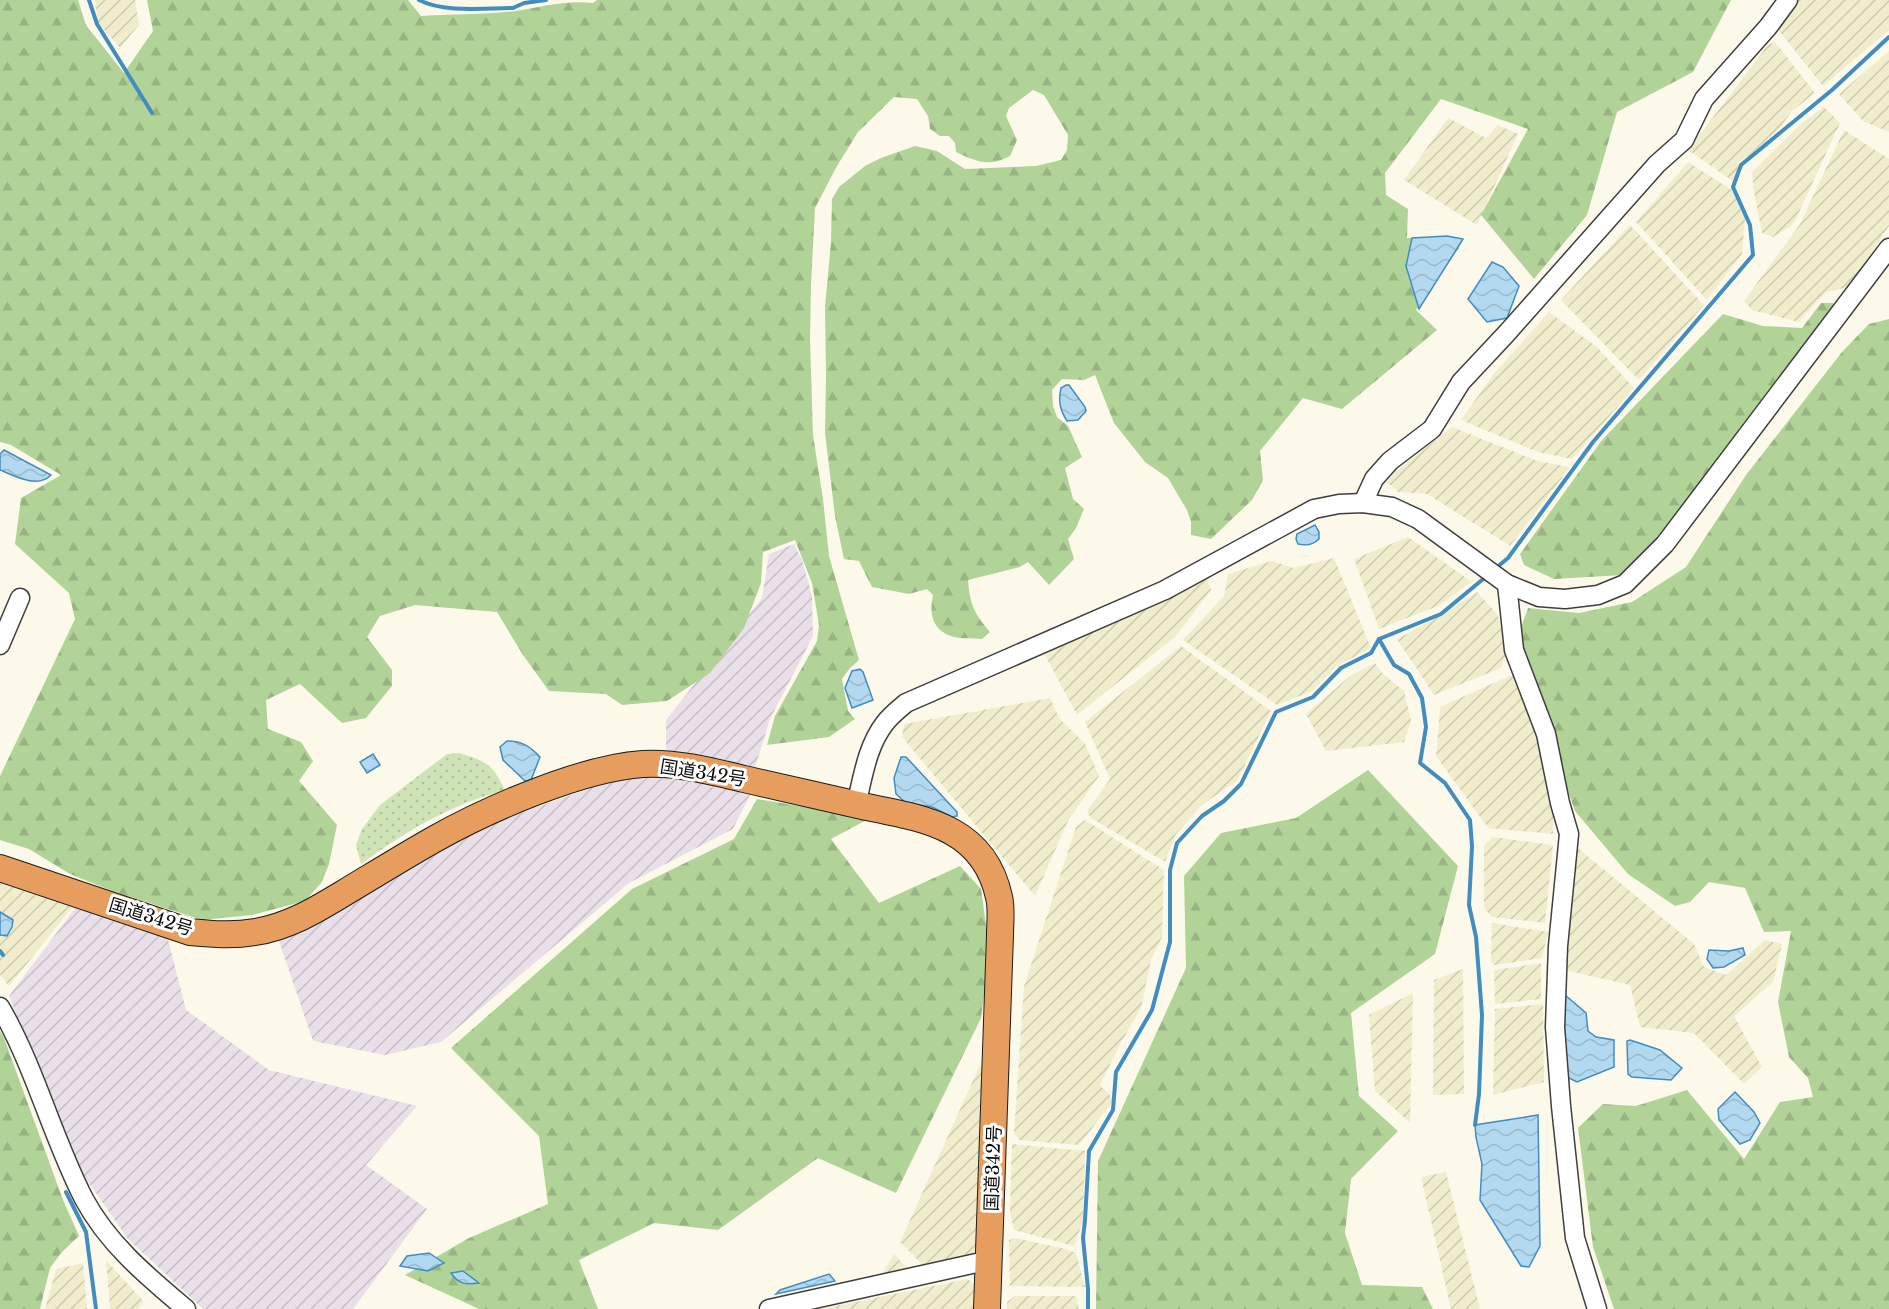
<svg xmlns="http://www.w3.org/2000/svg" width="1889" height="1309" viewBox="0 0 1889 1309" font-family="'Libre Baskerville','Noto Sans JP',serif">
	<defs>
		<pattern id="industrial-furrows" width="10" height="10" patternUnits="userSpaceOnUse" patternTransform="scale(1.5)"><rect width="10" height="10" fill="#e8dfe9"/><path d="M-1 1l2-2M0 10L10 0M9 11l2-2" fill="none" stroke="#c6bec6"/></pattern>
		<pattern id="farmland-furrows" width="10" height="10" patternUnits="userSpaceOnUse" patternTransform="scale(1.5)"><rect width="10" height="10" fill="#f0edcd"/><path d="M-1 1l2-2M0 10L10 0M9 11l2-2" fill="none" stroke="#cccaaf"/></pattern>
		<pattern id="grass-dots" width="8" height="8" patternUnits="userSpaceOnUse" patternTransform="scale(1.5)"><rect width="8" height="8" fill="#cee4b7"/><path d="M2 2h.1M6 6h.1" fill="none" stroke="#b0c29c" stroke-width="1.8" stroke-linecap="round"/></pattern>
		<pattern id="forest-firs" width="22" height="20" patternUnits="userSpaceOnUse" patternTransform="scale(1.5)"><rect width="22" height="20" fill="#b2d398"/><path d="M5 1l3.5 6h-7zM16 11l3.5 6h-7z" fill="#98b482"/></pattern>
		<pattern id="water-waves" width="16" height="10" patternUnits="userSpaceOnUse" patternTransform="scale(1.5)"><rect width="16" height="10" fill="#b3d9f0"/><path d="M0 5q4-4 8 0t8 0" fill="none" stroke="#99b9cc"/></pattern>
	</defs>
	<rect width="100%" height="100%" fill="#fdf9ea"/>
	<g fill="url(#industrial-furrows)">
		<path d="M794,544l8,16 10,36 1,40 -43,83 -15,49 -89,-18v-30l96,-122 7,-44z"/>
		<path d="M635,775l39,1 78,15 -19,38 -104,54 -188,159 -56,13 -72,-14 -34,-100 48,-26 116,-70 40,-19 122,-43z"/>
		<path d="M76,907l46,17 45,12 19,74 83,60 148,36 -51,59 61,44 -74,100h-150l-75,-70 -53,-76 -66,-167z"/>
	</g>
	<g fill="url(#farmland-furrows)">
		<path d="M95,0h40l4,25 -19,23 -22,-25z"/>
		<path d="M1797,0h92v30l-66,56 -47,-59z"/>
		<path d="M1775,42l40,51 -23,18 -12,17 -30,27 -11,7 -5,20 -46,-32 80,-105z"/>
		<path d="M1889,51v81l-26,-11 -24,-27z"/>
		<path d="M1824,107l16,16 -44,96 -6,8 -17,10 -11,-4 -8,-41 -2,-20 51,-50z"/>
		<path d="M1448,118l38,20 12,-13 20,9 -41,91 -73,-45z"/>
		<path d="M1844,130l45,29v67l-40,61 -23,5 -27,30 -47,-12 -8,-9 56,-77z"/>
		<path d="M1688,162l47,30 10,26 -3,36 -35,46 -71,-78z"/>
		<path d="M1630,225l74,80 -65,75 -78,-80z"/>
		<path d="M1549,312l48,35 37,41 -62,71 -34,-7 -77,-32 31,-44z"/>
		<path d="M1452,427l85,34 33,6 -60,79 -83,-52 -29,-2 -11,-10 7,-9z"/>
		<path d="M1408,537l64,45 -34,24 -59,23 -25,-70z"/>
		<path d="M1334,558l37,90 -34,18 -25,25 -35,14 -94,-65 41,-44 4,-22 44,-13 22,7z"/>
		<path d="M1207,578l4,12 -36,47 -98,78 -32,-60z"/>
		<path d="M1477,592l21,23 9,36 -6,17 -67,27 -37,-56 41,-22z"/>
		<path d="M1181,646l90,65 -34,70 -34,23 -27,30 -11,28 -74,-44 -4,-7 23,-32 -25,-57z"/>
		<path d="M1375,663l8,11 21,17 7,30 -7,21 -78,9 -20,-37 44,-38z"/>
		<path d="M1516,673l26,65 12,72 -1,24 -65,-6 -52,-72 4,-49z"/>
		<path d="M1050,698l9,20 26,26 14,32 -31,45 -33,75 -133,-159 2,-13z"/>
		<path d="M1085,820l79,50 -2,67 -11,23 -10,48 -18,31 -23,46 14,15 -35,45 -60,-5 -5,-7 10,-147 52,-159z"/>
		<path d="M1493,837l60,8 -8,78 -53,-6 -8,-9v-63z"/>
		<path d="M1573,844l121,100 10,23 22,8 39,-35 17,4 -9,38 -39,34 28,51 -18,17 -50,-51 -54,-6 -10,-42 -70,-16z"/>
		<path d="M0,879l75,25 -66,82 -9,-11z"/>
		<path d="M1492,923l56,9 -6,26 -47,7 -4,-3z"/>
		<path d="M1541,963v36l-46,5 -1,-34z"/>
		<path d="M1463,969l1,125 -31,1 1,-115z"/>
		<path d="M1413,993l-3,130 -35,-32 -6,-76z"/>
		<path d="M1543,1004l1,78 -51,13 2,-86z"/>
		<path d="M980,1065h4l-5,182 -8,7 -49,10 -22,-22z"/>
		<path d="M1012,1144l73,7 -2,70 -9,25 -60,-16 -4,-19z"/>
		<path d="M1446,1172l34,137h-29l-30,-132z"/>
		<path d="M1015,1238l51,11 10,4 9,34 -75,-1 -1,-46z"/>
		<path d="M894,1254l14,15 -26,5z"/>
		<path d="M106,1260l38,42 -6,7h-28z"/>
		<path d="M83,1263l4,46h-42l11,-40z"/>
		<path d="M967,1279l11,7 -1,23h-156z"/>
		<path d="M1015,1296h61l3,13h-72v-7z"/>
	</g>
	<path fill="url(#grass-dots)" d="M459,753c28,8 33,11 46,37 -55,15 -99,41 -144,74l-5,-19 6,-16 18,-24 67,-51z"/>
	<g fill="url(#forest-firs)">
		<path d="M0,0h78l8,25 38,48 29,-42 -6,-31h261l13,16c31,-2 63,-1 94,-5 28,-4 48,-11 78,-8l4,-3h1134l-38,72 -76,40 -30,103 -53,64 -53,-64 47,-86 -87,-30 -56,74 1,22 22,14 -1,29 39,-1 13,11 -43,62 21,20 -95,79 -39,-11 -43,53 3,29 -11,20 -41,39 -20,-4v-13l-4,-12 -19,-32 -23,-16 -31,-39 -19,-48 -11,5 -22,-1 -10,11 1,16 4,11 11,9 14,31 -17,11 8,31 11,10 -8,19 -8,11 6,20 -25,26 -21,-23 -8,5 -52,13c2,25 6,33 22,52l-8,7c-9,-1 -20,0 -28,-2 -22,-6 -25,-23 -21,-42l-6,-6 -18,5 -37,-7 -13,-26 -15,-2 -9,-43 -10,-83 1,-58 -1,-68 6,-65 1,-43 7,-12 26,-21 16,-8 34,-12 22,5 28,18 71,-3 25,-6 6,-10 1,-15 -24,-40 -11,-5 -24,18 -3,8 11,24 -7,16c-21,11 -33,6 -54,-4l-1,-9 -6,-7h-9l-10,-7 -2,-13 -11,-17 -23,-2 -36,35 -21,34 -22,42 -4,77 -1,54 3,96 10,64 6,57 30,104 -9,8 -8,11 6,32 7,8 -26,18 -62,8 8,-29 42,-75 2,-16 -7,-42 -17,-43 -32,12 -2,31 -17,45 -34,45 -43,28 -45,4 -16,-11 -57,-3 -26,-36 -26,-43 -82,-7 -35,11 -13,21 25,33v16l-26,32 -24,5 -42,-39 -34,16 2,29 33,13 12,19 -14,20 38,44 -8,39 -7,18 -17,19 -53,14 -50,5 -90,-29 -42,-17 -41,-25 -29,-9v-64l75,-157 -6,-26 -54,-49 6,-46 40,-23 -50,-30 -11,-3z"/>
		<path d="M1821,303h12l3,10 -176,228 -37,34 -69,4 -30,-14 -4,-11 82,-114 121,-126 40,12 39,2z"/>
		<path d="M1889,319v990h-275l-21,-62 -15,-119 25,-24 33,2 51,-16 57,69 36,-57 33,-5 -5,-19 -19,-21 -11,-55 13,-71 -27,1 -19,-44 -36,-6 -19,20 -15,4 -47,-32 -53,-63 -37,-105 -20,-70 10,-28 51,5 53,-11 54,-35 60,-92 96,-123 27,-28z"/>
		<path d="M1368,770l90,96 -23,88 -84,59 8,83 39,35 -47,48 -6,54 17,52 60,2 11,22h-337l2,-148 88,-193 -2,-92 37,-43 75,-15z"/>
		<path d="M757,799l113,19 -39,21 48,64 81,-37 21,23 9,64 -9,65 -85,175 -78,-35 -100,72 -64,-7 -75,37 19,49h-119l-74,-34 64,-37 79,-34 -9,-68 -88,-88 181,-159 102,-50z"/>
		<path d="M0,1031l4,7 59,162 16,36 -18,17 -11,15 -10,41h-40z"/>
	</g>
	<g fill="url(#water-waves)" stroke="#418dc0" stroke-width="1.5">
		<path d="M1447,236l16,3 -44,70 -13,-43 6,-28z"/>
		<path d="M1492,262l11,5 16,19 -12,32 -20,4 -19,-23z"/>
		<path d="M1066,385h3l16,22 1,4 -8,9 -11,1c-7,-11 -9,-20 -6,-33z"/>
		<path d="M4,450l47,25c-13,14 -36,1 -51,-5v-16z"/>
		<path d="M1315,525l4,7v7c-6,6 -12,7 -21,5l-2,-5 1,-5z"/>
		<path d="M860,669l3,3 10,28 -21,8 -7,-20 7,-17z"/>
		<path d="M507,741c14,0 23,5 33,16l-9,23 -6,1 -22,-21 -3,-13z"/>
		<path d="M373,754l7,11 -13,8 -7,-11z"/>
		<path d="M901,757h5l51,55v4l-5,1 -20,-10 -26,-4 -10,-9 -2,-16z"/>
		<path d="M0,912l13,8 -1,7 -5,9 -7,-1z"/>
		<path d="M1743,948l2,7 -21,12 -11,1 -6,-9 2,-9 20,1z"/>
		<path d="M1565,995l21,18 2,18 8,6 18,3v27l-37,15 -12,-6 -3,-80z"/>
		<path d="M1630,1040l30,10 22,18 -11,12 -39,-3 -4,-3 -1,-33z"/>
		<path d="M1735,1092l19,20 6,11 -10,17 -10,4 -21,-24 -1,-11z"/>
		<path d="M1538,1115l2,131 -11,21 -8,-1 -41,-66 2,-36 -6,-27 -1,-12z"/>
		<path d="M429,1253l15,10 -16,8 -28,-5 7,-10z"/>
		<path d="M463,1271l16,12c-13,2 -21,1 -28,-10z"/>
		<path d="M829,1274l6,7 -59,13 4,-4z"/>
	</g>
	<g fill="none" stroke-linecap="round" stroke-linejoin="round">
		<g stroke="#418dc0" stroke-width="4">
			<path d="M89,0l8,24 55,89"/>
			<path d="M419,0c25,13 66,8 94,8l11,-5 22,-3"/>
			<path d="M1496,568l12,-10 85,-116 160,-187 -3,-30 -17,-38 8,-22 91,-75 57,-53"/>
			<path d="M1379,639l15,26 15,9 13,24 4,29 -6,36 25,20 25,37 2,26 -3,59 7,32 6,78 -3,79 -4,31"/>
			<path d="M0,951l3,4"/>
			<path d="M66,1192l20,40 10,77"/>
			<path d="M1088,1309v-20l-5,-51 2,-18 4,-69 24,-41 3,-38 36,-62 18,-68v-72l7,-27 25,-27 22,-15 17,-17 35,-72 37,-15 28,-29 30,-15 8,-14 62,-25 47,-39"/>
		</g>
		<g stroke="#3e3e3e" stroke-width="21">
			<g id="minor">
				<path d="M1363,503l11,-24 16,-18 42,-32 29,-47 45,-48 151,-170 27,-24 20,-41 64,-72 20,-27"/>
				<path d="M1507,584l7,66 32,84 14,69 9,31 -11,112 -3,81 6,79 14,132 22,71"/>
				<path d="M0,645l20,-47"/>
				<path d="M856,805c7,-28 11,-59 29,-82 6,-8 14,-14 21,-20l259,-113 149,-81 25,-5 24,-1 29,4 26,12 89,65 32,13 26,2 33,-4 27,-11 40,-40 224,-296"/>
				<path d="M0,1007c35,60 52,130 84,192 24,45 64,78 102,110"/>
				<path d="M769,1309l221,-49"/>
			</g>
		</g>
		<g stroke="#1c1c1c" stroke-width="28">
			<path id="highway" d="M0,868l190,64c22,2 43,4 65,0 33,-5 61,-22 89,-39 30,-18 59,-36 89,-53 53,-30 148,-72 210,-76 33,-2 68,7 101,15 41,9 82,19 123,28 60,12 117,21 132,90 3,12 1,26 1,38l-13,374"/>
		</g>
		<use href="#minor" stroke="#fff" stroke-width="18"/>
		<use href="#highway" stroke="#e79d5e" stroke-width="26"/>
	</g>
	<g text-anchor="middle" stroke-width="6" stroke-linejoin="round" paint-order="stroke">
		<g font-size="18" fill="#0b0b0b" stroke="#fff">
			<text transform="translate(703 773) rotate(9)" y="6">国道342号</text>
			<text transform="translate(151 917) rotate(17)" y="6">国道342号</text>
			<text transform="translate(993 1168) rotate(-88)" y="6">国道342号</text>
		</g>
	</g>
</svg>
